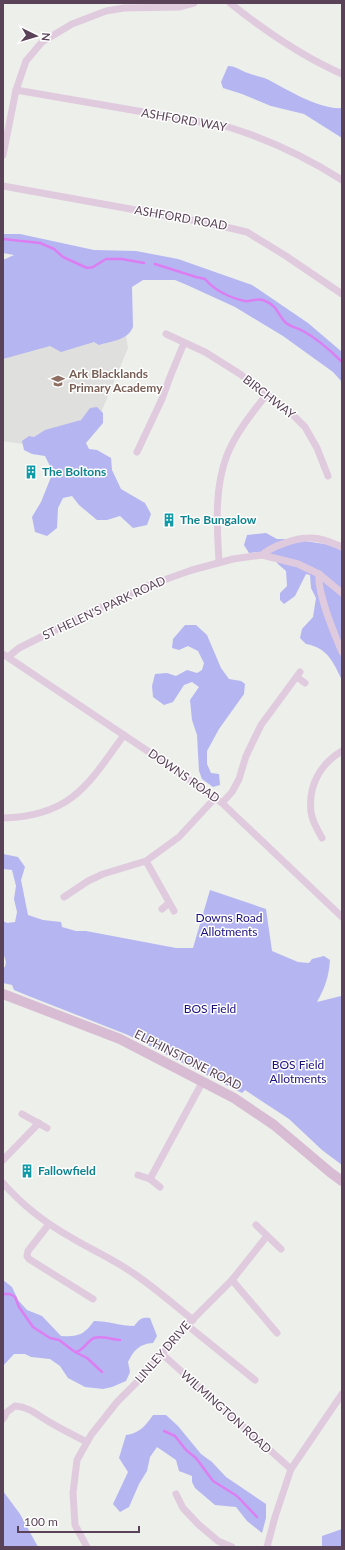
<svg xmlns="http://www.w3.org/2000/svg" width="345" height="1550" viewBox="0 0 345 1550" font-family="Lato,sans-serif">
	<rect width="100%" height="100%" fill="#edefeb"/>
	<path fill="#dfe0dd" d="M3,259l51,5 63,15 11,69 -28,67 -71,30 -26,-4z"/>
	<g fill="#b5b5f1">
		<path d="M228,66c8,0 13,5 20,7 7,3 15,4 21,7 19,10 51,30 73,28v30l-38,-24 -33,-8 -29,-12 -19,-6 -2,-6z"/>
		<path d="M3,234h17l74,16 42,1 42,8 74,26 56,38 34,29v30l-9,-10 -50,-36 -48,-29 -48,-22 -12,-5h-32l-11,7 1,40c-5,13 -21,14 -34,18l-5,-3 -33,10 -11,-6 -47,13v-99l11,-5 -11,-2z"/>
		<path d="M97,407l6,6v10l-17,20 3,6 8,1 14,8 1,12 9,19 24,14 6,11 -4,11 -14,3 -13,-12 -13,4h-10l-18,-15 -7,-9 -9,2 -5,10 -1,20 -10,8 -12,-4 -3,-15 9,-15 12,-30 -8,-16 -13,-2 -8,-4 -2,-9 7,-5 5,1 11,-7 36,-10 9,-12z"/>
		<path d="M266,533l11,6h15l39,6 11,6v129c-9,-18 -14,-32 -36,-36l-6,-6 2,-9 11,-12 3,-19 -5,-10 -1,-13 -4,-1 -11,22 -11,8 -4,-4v-7l7,-7 -1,-15 -8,-7 -9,-11 -10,-1 -10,1 -5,-8 3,-10z"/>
		<path d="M185,625h11l11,10 14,33 8,11 12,2 4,3 -1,10 -25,35 -12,22v13l4,9 8,1 1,11 -7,2 -11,-8 -3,-8 -2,-36 -5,-15 -2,-20 9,-13 -7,-5 -8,3 -11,17 -9,3 -11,-8 -1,-11 3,-12 12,-1 9,3 11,-6 10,3 5,-3 2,-7 -6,-12 -10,-5 -9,4 -7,-2 1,-9z"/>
		<path d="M3,854l15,3 7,10 -4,13 7,35 15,5 18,2 1,5 14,4h10l90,17h17l17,-58 56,19 6,42 26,11 11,1 3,-4 12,-3 6,4c-1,16 -5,28 -13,42l24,-6 1,2v167l-20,-15 -33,-31 -44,-29 -3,3 -114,-58 -102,-40 -12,-5 -2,-5 -9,-2v-15l2,-1 1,-5 -3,-10v-31l4,2 8,-1 2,-10 -3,-13 2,-13 -4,-16 -9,-1z"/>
		<path d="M3,1280l9,7 6,13 9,10 15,6 19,20c17,1 23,-1 33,-15 14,0 27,5 40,5 6,-7 7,-9 16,-8l7,18 -4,7c-14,1 -19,7 -25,19l2,10 -4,9 -14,6 -9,2 -18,-2 -17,-9 -8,-12 -10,-7 -19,-2 -6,-3h-11l-11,12z"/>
		<path d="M153,1415h13l12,11 23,28 11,8 14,15 40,27v14l-4,15 -15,-12 -11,-14 -21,-2 -20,-17 -3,-6v-6l-13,-5 -3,-11 -19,-13 -7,10 -3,14 -8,13 -10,23 -9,5 -7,-8 15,-32 -9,-14 7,-23c13,-1 20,-10 27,-20z"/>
		<path d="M3,1491l17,23 18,33h-35z"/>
		<path d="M342,1529v18h-20v-11z"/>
	</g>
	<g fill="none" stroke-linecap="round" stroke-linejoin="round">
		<g stroke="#dc7ef2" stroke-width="2.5">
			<path d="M3,239l37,4 14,6 9,8 24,11 6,-1 13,-8h16l22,4"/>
			<path d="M155,264l41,13 9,2c9,11 25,19 40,22 6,1 11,-3 18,-1 16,6 14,15 23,23 5,4 12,5 17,8 15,8 27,19 39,31"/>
			<path d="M3,1294h7l5,3 4,10 14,20 17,11 9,2 16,12 12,6 15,14"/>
			<path d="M76,1352c8,-2 11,-11 18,-14 8,-3 18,2 26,2"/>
			<path d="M164,1431l11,5 11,14 10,8 17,23 24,15 20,21"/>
		</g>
		<g stroke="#e0cbde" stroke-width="7">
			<path d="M230,3c35,28 71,53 112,71"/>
			<path d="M16,90l209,36c43,13 79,30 117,54"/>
			<path d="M3,155l13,-65 10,-29 16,-19 30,-18 34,-13 18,-3 55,-1 15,-4"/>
			<path d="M3,186l205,37 39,9 39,24 56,38"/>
			<path d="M166,334l39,18 35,22 50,38 15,15 12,21 11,28"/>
			<path d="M137,452l25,-53 8,-22 14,-34"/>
			<path d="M262,555c10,-9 34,-17 47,-17 11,-1 23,5 33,9"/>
			<path d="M219,561c-2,-35 -5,-72 8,-106 9,-22 25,-42 40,-61"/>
			<path d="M319,574c-2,19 15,59 23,78"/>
			<path d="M3,654l155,104 64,45 120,114"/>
			<path d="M8,657l11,-9 74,-37 54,-25 45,-16 41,-11 29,-4 36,9 21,10 23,19"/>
			<path d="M297,677l8,6"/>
			<path d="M222,803l10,-11 7,-13 7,-23 15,-31 39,-53"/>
			<path d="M3,818c68,-2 85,-33 121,-83"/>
			<path d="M322,838c-4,-7 -10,-17 -11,-26 -3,-26 9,-48 31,-61"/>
			<path d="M146,861l28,50"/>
			<path d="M64,897l24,-16 15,-7 43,-13 33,-24 36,-39"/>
			<path d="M162,909l7,-6"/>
			<path d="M22,1114l25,14"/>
			<path d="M3,1160l36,-37"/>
			<path d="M138,1175l12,4 10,8"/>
			<path d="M150,1179l53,-98"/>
			<path d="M3,1183c19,22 44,41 69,55 20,12 41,21 61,35 21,14 40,31 60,47"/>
			<path d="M49,1224l-21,27 -1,5 2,3 64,40"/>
			<path d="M256,1225l25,24"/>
			<path d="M232,1280l45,53"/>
			<path d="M187,1325l68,55"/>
			<path d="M162,1354l129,115"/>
			<path d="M3,1419l4,-7 8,-6c13,1 20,7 31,14 13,8 27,15 41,22"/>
			<path d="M176,1494l7,14 15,16 20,17 14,6"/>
			<path d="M87,1547l-12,-22 -2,-32 4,-33 14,-25 26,-33 20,-20 50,-57 45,-45 35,-44"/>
			<path d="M267,1547l8,-30 16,-48 51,-75"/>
		</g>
		<path stroke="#d7bcd4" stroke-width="10" d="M3,994l117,45 114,59 40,27 57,48 11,8"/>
	</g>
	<defs>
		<g id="school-bare" transform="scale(1.08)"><path d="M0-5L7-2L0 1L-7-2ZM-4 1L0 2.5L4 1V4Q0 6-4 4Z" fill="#8d6e63" stroke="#fff" stroke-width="2.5" paint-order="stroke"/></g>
		<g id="building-bare" transform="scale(1.08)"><path d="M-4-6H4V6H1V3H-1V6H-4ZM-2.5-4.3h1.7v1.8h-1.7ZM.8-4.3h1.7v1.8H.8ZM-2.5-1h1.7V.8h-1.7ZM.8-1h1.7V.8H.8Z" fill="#0f9aa8" stroke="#fff" stroke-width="2.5" paint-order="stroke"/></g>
	</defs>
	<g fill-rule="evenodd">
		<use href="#school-bare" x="58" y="381"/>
		<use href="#building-bare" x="31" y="472"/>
		<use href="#building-bare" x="169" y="520"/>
		<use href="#building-bare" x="27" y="1171"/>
	</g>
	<g text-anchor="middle" stroke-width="3" stroke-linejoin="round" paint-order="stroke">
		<g font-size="12" fill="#5a4358" stroke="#fff">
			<text transform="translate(184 120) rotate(10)" y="4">ASHFORD WAY</text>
			<text transform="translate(181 218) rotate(10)" y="4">ASHFORD ROAD</text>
			<text transform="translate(269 397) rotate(38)" y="4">BIRCHWAY</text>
			<text transform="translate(104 608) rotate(-25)" y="4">ST HELEN'S PARK ROAD</text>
			<text transform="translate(184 776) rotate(35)" y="4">DOWNS ROAD</text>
			<text transform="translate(188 1060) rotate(27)" y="4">ELPHINSTONE ROAD</text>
			<text transform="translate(163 1352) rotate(-49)" y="4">LINLEY DRIVE</text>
			<text transform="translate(226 1412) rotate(42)" y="4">WILMINGTON ROAD</text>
		</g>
		<g font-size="12" font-weight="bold" fill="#785e54" stroke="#fff" text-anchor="start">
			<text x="69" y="378">Ark Blacklands<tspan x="69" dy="14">Primary Academy</tspan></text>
		</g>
		<g font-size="12" font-weight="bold" fill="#0d838f" stroke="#fff" text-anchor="start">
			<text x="42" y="476">The Boltons</text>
			<text x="180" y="524">The Bungalow</text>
			<text x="38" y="1175">Fallowfield</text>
		</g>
		<g font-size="12" fill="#1b1080" stroke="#fff">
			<text x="229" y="922">Downs Road<tspan x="229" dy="14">Allotments</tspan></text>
			<text x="210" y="1013">BOS Field</text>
			<text x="298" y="1069">BOS Field<tspan x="298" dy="14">Allotments</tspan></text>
		</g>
	</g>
	<rect width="345" height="1550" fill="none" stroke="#5a4358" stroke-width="8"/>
	<g transform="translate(36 36) rotate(95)" stroke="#ffffff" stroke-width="3" paint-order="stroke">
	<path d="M0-3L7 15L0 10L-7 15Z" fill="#5a4358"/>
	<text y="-6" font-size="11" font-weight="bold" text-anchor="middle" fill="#5a4358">N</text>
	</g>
	<path d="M18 1526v6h121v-6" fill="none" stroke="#5a4358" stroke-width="2"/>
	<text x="24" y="1526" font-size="12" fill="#5a4358" stroke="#ffffff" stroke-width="3" paint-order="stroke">100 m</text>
</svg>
